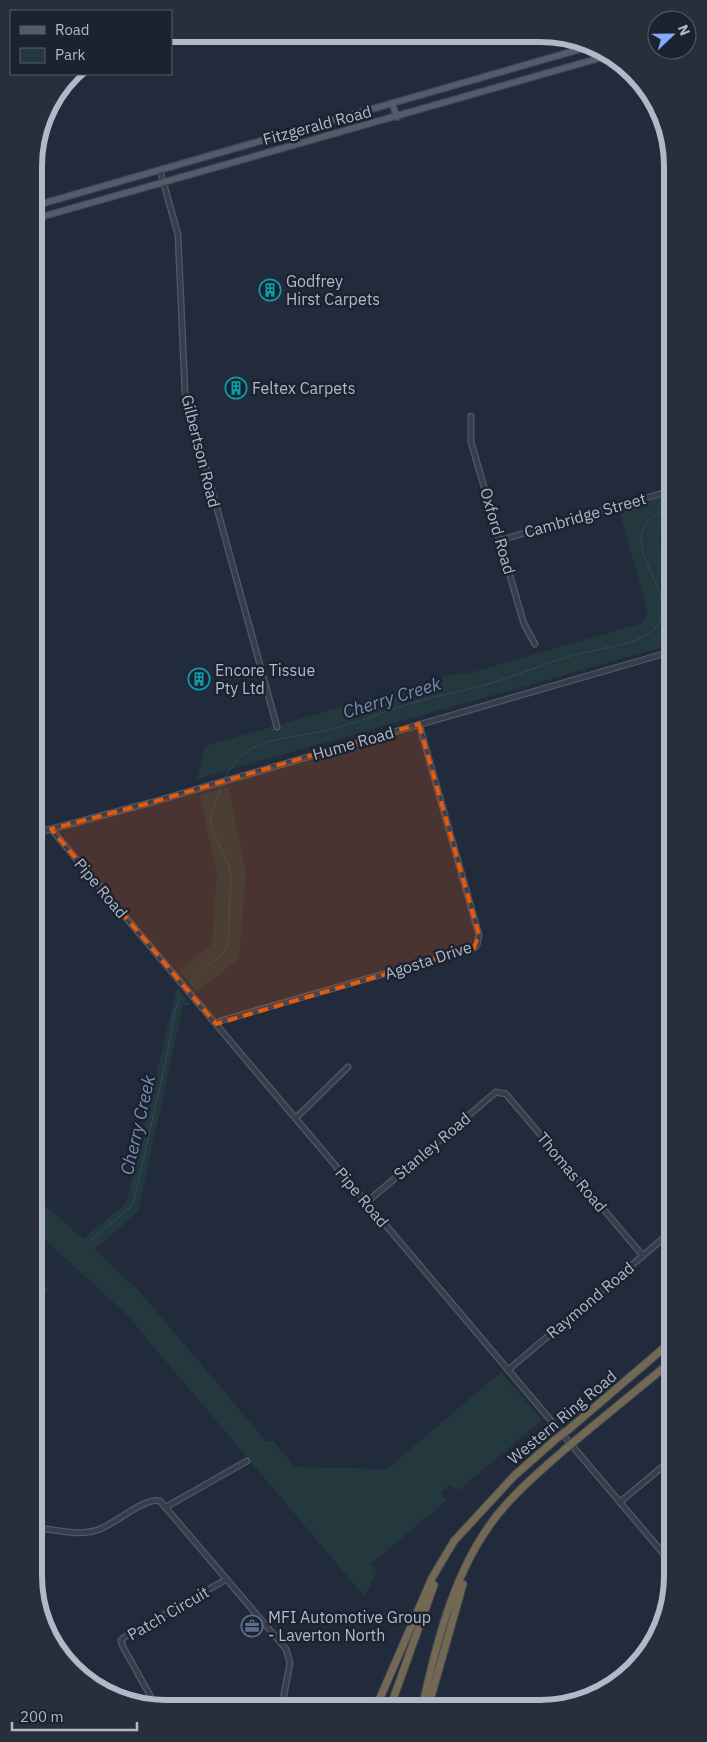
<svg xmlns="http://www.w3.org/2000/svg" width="707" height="1742" viewBox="0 0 707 1742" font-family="'IBM Plex Sans',sans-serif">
	<rect width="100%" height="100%" fill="#222b3c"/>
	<g fill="#24393d">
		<path d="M670,495v30l-5,2 -6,11 11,41v66l-473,134 8,-33 257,-74 1,3 179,-52 6,-11 -29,-102z"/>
		<path d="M228,787l18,86 -7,86 -42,33 -18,-22 33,-26 5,-69 -17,-80z"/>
		<path d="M177,987l14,18h-8l-45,207 -44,37 46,43 126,149h7l22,26 92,2 114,-97 41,48 -83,70 -10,-5 -9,8 7,7 -76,64 6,9 -13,23 -237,-281 -90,-83v-34l46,41 43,-36z"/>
	</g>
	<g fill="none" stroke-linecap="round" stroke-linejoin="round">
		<g stroke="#354664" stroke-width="1">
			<path d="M224,779c6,-12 15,-23 27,-30 25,-14 58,-13 85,-21 30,-8 59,-21 90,-29 21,-5 42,-9 63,-15 26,-8 52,-19 78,-27 22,-7 45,-9 67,-16 73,-28 -21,-89 16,-122 5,-5 13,-8 20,-10"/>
			<path d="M190,981l34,-29 4,-8 3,-70c-3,-17 -22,-42 -20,-57 2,-12 8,-22 11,-34"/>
			<path d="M90,1241l43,-36 33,-145 9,-50 6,-14"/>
			<path d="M37,1299l12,-13"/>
		</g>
		<g stroke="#515867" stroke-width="7">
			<g id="minor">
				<path d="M160,170l18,65 7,157 92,335"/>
				<path d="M471,416v26l53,182 11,20"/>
				<path d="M501,540l169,-49"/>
				<path d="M51,829l622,736"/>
				<path d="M36,833l113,-30 521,-151"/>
				<path d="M216,1024l4,-3 254,-73 3,-3 2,-10 -60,-211"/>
				<path d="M296,1118l52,-51"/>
				<path d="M367,1202l129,-110 10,2 137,162"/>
				<path d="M508,1370l164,-139"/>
				<path d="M620,1502l53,-44"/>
				<path d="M166,1507l81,-46"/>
				<path d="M38,1528c20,2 43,9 62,1 16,-6 45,-32 60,-28l126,148 4,14 -8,42"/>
				<path d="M156,1706l-33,-59 -2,-7 5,-4 101,-57"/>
			</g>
		</g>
		<g stroke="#3f4755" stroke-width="8">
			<g id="major">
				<path d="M392,103l5,14"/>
				<path d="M656,112l13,46"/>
				<path d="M34,206l554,-159"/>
				<path d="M34,219l573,-163"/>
				<path d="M38,1592l18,46"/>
			</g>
		</g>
		<g stroke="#414857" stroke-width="9">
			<g id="highway">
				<path d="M568,1430l104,-89"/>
				<path d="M576,1440l96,-79"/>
				<path d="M423,1704c13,-59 29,-124 64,-175 20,-30 50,-55 77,-79"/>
				<path d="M429,1704l34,-120"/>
				<path d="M377,1705l55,-127 22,-37 60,-65 42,-37"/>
				<path d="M391,1705l43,-120"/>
			</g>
		</g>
		<use href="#minor" stroke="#363e4c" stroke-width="4.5"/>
		<use href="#major" stroke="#545c6c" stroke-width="5.5"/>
		<use href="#highway" stroke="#736852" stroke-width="7"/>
		<g stroke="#414857" stroke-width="9" stroke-linecap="butt">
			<g id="highway-bridge">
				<path d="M556,1439l12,-9"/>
				<path d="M564,1450l12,-10"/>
			</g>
		</g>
		<use href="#highway-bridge" stroke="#736852" stroke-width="7"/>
	</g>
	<path fill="#e8590c" fill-opacity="0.2" stroke="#e8590c" stroke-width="4" stroke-dasharray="10 6" stroke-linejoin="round" d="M419,724l60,211 -5,13 -258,76 -165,-195 98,-26z"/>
	<defs>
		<g id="building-ring" transform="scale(1.125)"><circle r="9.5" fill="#1b2331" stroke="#0f9aa8" stroke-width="1.5"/><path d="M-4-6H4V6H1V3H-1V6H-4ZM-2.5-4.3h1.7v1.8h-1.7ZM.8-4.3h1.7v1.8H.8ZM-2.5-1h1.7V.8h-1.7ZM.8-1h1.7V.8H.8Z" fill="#0f9aa8"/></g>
		<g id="office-ring" transform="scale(1.125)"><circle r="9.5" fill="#1b2331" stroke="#5c6f8a" stroke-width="1.5"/><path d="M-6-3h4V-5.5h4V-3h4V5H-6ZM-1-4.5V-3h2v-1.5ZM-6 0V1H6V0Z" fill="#5c6f8a"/></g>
	</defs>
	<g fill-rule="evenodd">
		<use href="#building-ring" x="270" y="290"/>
		<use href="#building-ring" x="236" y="388"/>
		<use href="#building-ring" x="199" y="679"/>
		<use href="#office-ring" x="252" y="1626"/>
	</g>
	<g text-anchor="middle" stroke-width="5" stroke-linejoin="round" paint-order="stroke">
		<g font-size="16" fill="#b1b8c8" stroke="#1b2331">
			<text transform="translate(317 125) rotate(-15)" y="6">Fitzgerald Road</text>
			<text transform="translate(201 451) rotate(76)" y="6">Gilbertson Road</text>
			<text transform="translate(585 515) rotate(-16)" y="6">Cambridge Street</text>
			<text transform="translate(498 531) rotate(74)" y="6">Oxford Road</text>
			<text transform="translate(353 743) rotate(-16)" y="6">Hume Road</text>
			<text transform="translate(101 888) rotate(50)" y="6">Pipe Road</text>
			<text transform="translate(428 960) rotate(-18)" y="6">Agosta Drive</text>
			<text transform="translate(432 1146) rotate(-40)" y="6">Stanley Road</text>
			<text transform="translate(572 1172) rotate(50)" y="6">Thomas Road</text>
			<text transform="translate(362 1197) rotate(50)" y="6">Pipe Road</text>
			<text transform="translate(590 1300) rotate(-40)" y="6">Raymond Road</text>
			<text transform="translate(562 1417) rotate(-40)" y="6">Western Ring Road</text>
			<text transform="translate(168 1613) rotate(-30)" y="6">Patch Circuit</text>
		</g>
		<g font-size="16" fill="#b1b8c8" stroke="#1b2331" text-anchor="start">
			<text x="286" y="287">Godfrey<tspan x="286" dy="18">Hirst Carpets</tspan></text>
			<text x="252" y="394">Feltex Carpets</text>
			<text x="215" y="676">Encore Tissue<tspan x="215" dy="18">Pty Ltd</tspan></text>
			<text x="268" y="1623">MFI Automotive Group<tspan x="268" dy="18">- Laverton North</tspan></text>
		</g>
		<g font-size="18" font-style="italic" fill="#788db1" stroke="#1b2331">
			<text transform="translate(392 698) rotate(-17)" y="6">Cherry Creek</text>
			<text transform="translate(138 1125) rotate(-77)" y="6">Cherry Creek</text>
		</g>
	</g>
	<path d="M0 0H707V1742H0ZM166 42H540A124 124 0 0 1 664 166V1576A124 124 0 0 1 540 1700H166A124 124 0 0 1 42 1576V166A124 124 0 0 1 166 42Z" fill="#272f3d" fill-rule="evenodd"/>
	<path fill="none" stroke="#b1b8c8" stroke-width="6" d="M166 42H540A124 124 0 0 1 664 166V1576A124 124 0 0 1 540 1700H166A124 124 0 0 1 42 1576V166A124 124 0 0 1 166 42Z"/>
	<rect x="10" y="10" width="162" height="65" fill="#1b2331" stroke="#575f6d"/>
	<rect x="20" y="26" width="25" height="8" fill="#545c6c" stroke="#575f6d"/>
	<text x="55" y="35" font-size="15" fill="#b1b8c8">Road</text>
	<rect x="20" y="48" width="25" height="15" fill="#24393d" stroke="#575f6d"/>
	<text x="55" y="60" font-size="15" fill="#b1b8c8">Park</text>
	<g transform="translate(672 35) rotate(68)"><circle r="24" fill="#1b2331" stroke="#575f6d"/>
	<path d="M0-4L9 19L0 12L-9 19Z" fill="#83aafb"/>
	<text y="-8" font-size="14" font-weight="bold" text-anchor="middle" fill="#b1b8c8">N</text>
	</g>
	<path d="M12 1722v8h125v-8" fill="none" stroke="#b1b8c8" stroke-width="2.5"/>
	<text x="20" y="1722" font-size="15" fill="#b1b8c8" stroke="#1b2331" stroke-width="4" paint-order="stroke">200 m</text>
</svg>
